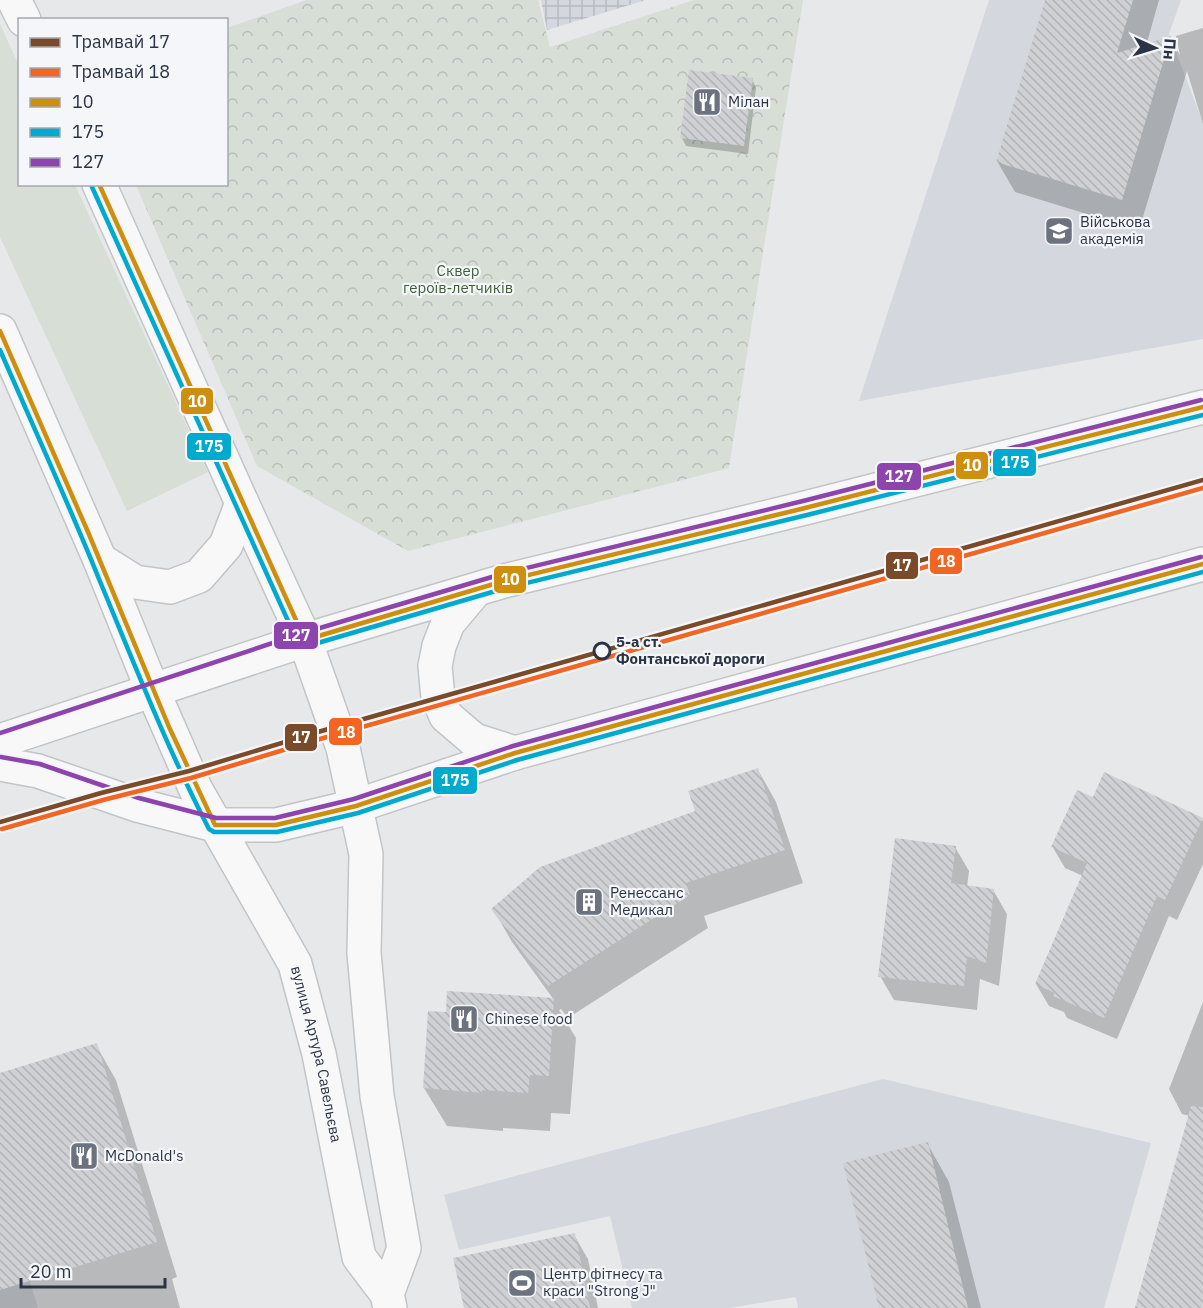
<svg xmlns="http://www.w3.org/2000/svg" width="1203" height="1308" viewBox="0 0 1203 1308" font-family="'IBM Plex Sans',sans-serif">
	<defs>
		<pattern id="industrial-grid" width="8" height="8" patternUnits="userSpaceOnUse" patternTransform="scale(1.5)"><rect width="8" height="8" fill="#d4d7dd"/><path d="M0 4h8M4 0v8" fill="none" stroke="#b6b9bf"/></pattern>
		<pattern id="park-crowns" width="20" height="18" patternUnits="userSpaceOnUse" patternTransform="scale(1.5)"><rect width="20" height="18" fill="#d6ded6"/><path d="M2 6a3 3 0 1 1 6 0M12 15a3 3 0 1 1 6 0" fill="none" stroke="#b8bfb9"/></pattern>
		<pattern id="building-back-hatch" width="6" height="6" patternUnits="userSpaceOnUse" patternTransform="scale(1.5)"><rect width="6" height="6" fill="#ced0d3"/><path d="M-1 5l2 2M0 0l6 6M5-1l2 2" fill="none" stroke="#b1b3b6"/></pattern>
	</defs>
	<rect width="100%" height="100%" fill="#e6e8ea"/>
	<g fill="#d4d7dd">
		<path d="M989,0h192l-12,34 34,89v216l-344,62z"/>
		<path d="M883,1079l268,64 -47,165h-306l-2,-11 -67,11h-97l-22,-92 -151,34 -15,-55z"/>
		<path d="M0,1184l38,124h-38z"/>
	</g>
	<path fill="url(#industrial-grid)" d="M541,0h105l-99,30z"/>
	<path fill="#d6ded6" d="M0,24l19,42 1,118 55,1 133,287 -81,39 -127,-274z"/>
	<path fill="url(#park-crowns)" d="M307,0h231l12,47 144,-47h109l-74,468 -321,83 -151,-85 -121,-281 90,-1 1,-156z"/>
	<g fill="#0003">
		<path d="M1046,0h113l-13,46 24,-8 10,17 -4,-19 27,-8v96l-16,-53 -48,159 -124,-38 -18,-31z"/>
		<path d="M752,79l4,9 -8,66 -62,-8 -4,-8z"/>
		<path d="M758,770l18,32 27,81 -99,33 4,12 -140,90 -7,-9 -2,1 17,28 -6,76 -19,-1 -1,18 -47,-3v3l-56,-5 -23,-38 23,-75 2,-21 105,8 -42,-58 -19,-33 204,-97z"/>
		<path d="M1093,799l109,20 1,2v43l-26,56 -8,-4 -52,123 -50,-21 -3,-6 -15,-6 -13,-22 47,-108 -18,-8 -13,-22z"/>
		<path d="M955,847l14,24 -2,16 26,3 14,24 -8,72 -19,-7 -3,31 -83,-10 -14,-24z"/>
		<path d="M1203,1002v306h-66l53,-192 -8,-2 -13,-25z"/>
		<path d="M96,1045l20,35 61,197 -5,2 8,29h-180v-170z"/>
		<path d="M927,1143l22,39 32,126h-101z"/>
		<path d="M574,1235l14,24 10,49h-133z"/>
	</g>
	<g fill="url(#building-back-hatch)">
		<path d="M1045,0h88l-16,53 54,-17 -49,164 -126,-38z"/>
		<path d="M689,70l64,8 -9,68 -64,-8z"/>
		<path d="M758,768l27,82 -99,33 4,12 -142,91 -57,-77 49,-42 155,-56 -7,-20z"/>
		<path d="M1104,772l99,46 -38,82 -8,-4 -53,122 -51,-22 2,-3 -20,-9 52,-121 -36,-16 26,-57 16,7z"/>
		<path d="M895,838l61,8 -5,37 43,6 -8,74 -19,-7 -3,30 -86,-9z"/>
		<path d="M447,991l107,7 -5,78 -19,-1 -2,18 -46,-3v3l-59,-5 5,-77 18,1z"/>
		<path d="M97,1043l60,199 -157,48v-217z"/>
		<path d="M1191,1106l12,1v201h-68z"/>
		<path d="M928,1142l40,166h-89l-36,-145z"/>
		<path d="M575,1233l15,75h-126l-11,-50z"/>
	</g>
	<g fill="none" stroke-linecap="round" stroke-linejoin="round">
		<g stroke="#c2c5c8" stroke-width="36">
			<g id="major">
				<path d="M14,0l10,20"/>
				<path d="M99,184l143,319 63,137 38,108 23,106 -2,99 13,143 27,152 -17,46"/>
				<path id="s1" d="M0,331l100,229 52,129 44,101 99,174 24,90 40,203 28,37 3,14"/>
				<path d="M100,560l35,22 35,5 29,-11 27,-31 16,-42"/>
				<path d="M475,591l-27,32 -9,23 -4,20 3,32 8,18 28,24 41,13"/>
				<path d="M0,741l305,-101 199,-59 301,-73 398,-101"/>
				<path d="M0,764l38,7 99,34 78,20h61l80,-19 159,-53 688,-189"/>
			</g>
		</g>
		<use href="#major" stroke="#f8f8f8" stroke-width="33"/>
		<g stroke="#f4f6f9" stroke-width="9">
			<g id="bus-1">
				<path d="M99,184l206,456 199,-59 301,-73 398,-101"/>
				<path d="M0,331l88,201 81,195 46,98h61l80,-19 159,-53 688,-189"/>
			</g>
		</g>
		<g stroke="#f4f6f9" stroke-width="9">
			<g id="bus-2">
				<path d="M92,187l206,456 6,4 202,-59 301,-73 396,-100"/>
				<path d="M0,350c33,76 68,152 99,229 35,84 68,169 110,250l5,3h63l81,-19 159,-53 686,-188"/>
			</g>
		</g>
		<g stroke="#f4f6f9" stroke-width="9">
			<g id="bus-3">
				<path d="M0,733l303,-100 199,-59 301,-73 398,-101"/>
				<path d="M1,757l39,7 99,34 77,20h59l79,-19 159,-53 688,-189"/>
			</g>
		</g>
		<use href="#bus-1" stroke="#ce8f0e" stroke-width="4.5"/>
		<use href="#bus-2" stroke="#00a9ce" stroke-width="4.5"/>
		<use href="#bus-3" stroke="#8e44ad" stroke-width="4.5"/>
		<g stroke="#f4f6f9" stroke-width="9">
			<path id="tram-1" d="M0,822l101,-29 88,-22 129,-39 885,-252"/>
		</g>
		<g stroke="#f4f6f9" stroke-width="9">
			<path id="tram-2" d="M2,829l101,-29 88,-22 129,-39 883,-251"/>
		</g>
		<use href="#tram-1" stroke="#7a4b2a" stroke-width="4.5"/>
		<use href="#tram-2" stroke="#f26522" stroke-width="4.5"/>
	</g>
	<defs>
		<g id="restaurant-square" transform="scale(1.5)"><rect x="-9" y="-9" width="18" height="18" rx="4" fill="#6c737f" stroke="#f4f6f9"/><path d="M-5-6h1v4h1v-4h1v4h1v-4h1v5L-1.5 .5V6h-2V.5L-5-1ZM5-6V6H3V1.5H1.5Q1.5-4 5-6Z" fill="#fff"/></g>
		<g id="university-square" transform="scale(1.5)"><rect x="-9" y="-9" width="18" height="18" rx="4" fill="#6c737f" stroke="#f4f6f9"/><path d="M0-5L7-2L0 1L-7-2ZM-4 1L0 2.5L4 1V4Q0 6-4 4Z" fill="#fff"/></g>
		<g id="building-square" transform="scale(1.5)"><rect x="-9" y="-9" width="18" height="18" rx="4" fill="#6c737f" stroke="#f4f6f9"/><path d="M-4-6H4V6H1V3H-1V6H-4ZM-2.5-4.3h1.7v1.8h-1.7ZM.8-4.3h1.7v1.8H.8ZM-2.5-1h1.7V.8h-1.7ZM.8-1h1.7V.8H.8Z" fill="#fff"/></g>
		<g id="stadium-square" transform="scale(1.5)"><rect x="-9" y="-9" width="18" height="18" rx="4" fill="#6c737f" stroke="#f4f6f9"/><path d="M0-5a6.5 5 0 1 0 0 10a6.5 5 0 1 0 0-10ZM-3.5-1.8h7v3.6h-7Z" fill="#fff"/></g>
	</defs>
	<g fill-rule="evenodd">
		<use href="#restaurant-square" x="707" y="102"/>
		<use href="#university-square" x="1059" y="231"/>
		<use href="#building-square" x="589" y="902"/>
		<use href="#restaurant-square" x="464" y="1019"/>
		<use href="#restaurant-square" x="84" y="1156"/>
		<use href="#stadium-square" x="522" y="1283"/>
	</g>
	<circle fill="#f4f6f9" stroke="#2b3445" stroke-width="3" cx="602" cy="651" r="8"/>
	<g text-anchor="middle" stroke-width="4.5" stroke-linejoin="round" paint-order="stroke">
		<g font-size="15" fill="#2b3445" stroke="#f4f6f9" text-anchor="start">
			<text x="728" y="107">Мілан</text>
			<text x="1080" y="227">Військова<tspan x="1080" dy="17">академія</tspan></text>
			<text x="610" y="898">Ренессанс<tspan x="610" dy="17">Медикал</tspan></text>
			<text x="485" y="1024">Chinese food</text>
			<text x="105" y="1161">McDonald's</text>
			<text x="543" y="1279">Центр фітнесу та<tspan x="543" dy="17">краси "Strong J"</tspan></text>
		</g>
		<g font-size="15" fill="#3f6138" stroke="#f4f6f9">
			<text x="458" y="276">Сквер<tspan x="458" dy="17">героїв-летчиків</tspan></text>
		</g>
		<g font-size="15" font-weight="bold" fill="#2b3445" stroke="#f4f6f9" text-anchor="start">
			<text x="616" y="647">5-а ст.<tspan x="616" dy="17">Фонтанської дороги</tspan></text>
		</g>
		<g font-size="15" fill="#2b3445" stroke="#f4f6f9">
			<text dy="5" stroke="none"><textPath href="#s1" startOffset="792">вулиця Артура Савельєва</textPath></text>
		</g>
	</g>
	<g stroke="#f4f6f9" stroke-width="2">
		<rect x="180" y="387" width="34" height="28" rx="6" fill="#ce8f0e"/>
		<rect x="186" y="432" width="46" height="29" rx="6" fill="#00a9ce"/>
		<rect x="992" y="448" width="45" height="29" rx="6" fill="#00a9ce"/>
		<rect x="955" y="451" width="34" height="29" rx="6" fill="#ce8f0e"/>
		<rect x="876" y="462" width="46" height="29" rx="6" fill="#8e44ad"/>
		<rect x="929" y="547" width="34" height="28" rx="6" fill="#f26522"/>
		<rect x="885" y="551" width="34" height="29" rx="6" fill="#7a4b2a"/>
		<rect x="493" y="565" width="34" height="29" rx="6" fill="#ce8f0e"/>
		<rect x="273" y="621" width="46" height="29" rx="6" fill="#8e44ad"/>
		<rect x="328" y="717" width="35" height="29" rx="6" fill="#f26522"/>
		<rect x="284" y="723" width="34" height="29" rx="6" fill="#7a4b2a"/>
		<rect x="432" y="766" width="46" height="29" rx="6" fill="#00a9ce"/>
	</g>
	<g font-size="16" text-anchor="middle" font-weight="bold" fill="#fff">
		<text x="197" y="407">10</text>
		<text x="209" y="452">175</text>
		<text x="1015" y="468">175</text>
		<text x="972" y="471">10</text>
		<text x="899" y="482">127</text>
		<text x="946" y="567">18</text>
		<text x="902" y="571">17</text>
		<text x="510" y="585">10</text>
		<text x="296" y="641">127</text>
		<text x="346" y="738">18</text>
		<text x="301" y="743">17</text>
		<text x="455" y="786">175</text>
	</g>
	<rect x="18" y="18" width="210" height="168" fill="#f4f6f9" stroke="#a4a8b1" stroke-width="1.5"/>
	<rect x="30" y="38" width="30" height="9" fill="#7a4b2a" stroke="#a4a8b1" stroke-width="1.5"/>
	<text x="72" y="48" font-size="18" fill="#2b3445">Трамвай 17</text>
	<rect x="30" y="68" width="30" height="9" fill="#f26522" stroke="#a4a8b1" stroke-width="1.5"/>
	<text x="72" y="78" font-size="18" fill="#2b3445">Трамвай 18</text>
	<rect x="30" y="98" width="30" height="9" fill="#ce8f0e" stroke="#a4a8b1" stroke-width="1.5"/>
	<text x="72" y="108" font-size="18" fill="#2b3445">10</text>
	<rect x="30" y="128" width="30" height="9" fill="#00a9ce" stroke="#a4a8b1" stroke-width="1.5"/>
	<text x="72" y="138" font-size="18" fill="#2b3445">175</text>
	<rect x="30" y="158" width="30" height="9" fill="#8e44ad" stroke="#a4a8b1" stroke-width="1.5"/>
	<text x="72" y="168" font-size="18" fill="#2b3445">127</text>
	<g transform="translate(1155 48) rotate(94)" stroke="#f4f6f9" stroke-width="4.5" paint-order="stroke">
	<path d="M0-4.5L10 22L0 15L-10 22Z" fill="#2b3445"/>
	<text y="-9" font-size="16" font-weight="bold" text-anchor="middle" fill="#2b3445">Пн</text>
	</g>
	<path d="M21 1278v9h144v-9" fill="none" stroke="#2b3445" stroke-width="3"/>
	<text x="30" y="1278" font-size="18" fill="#2b3445" stroke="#f4f6f9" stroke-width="4.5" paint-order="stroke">20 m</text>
</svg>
